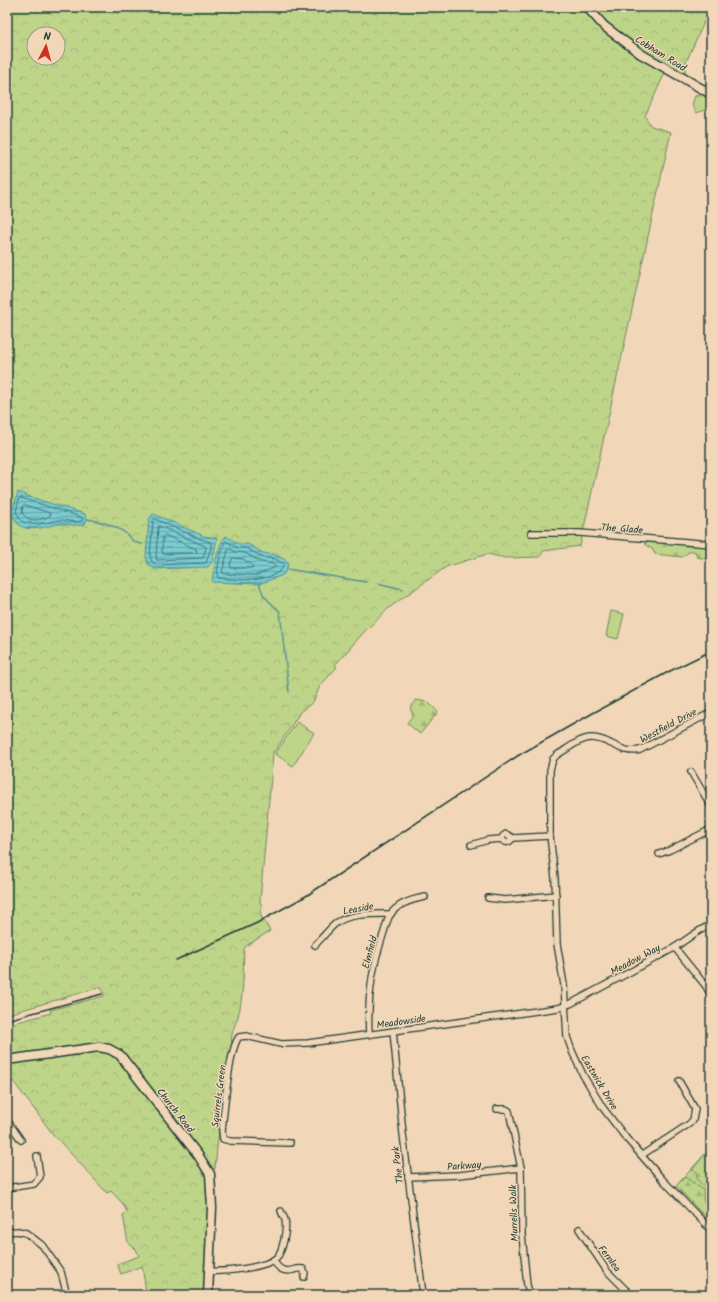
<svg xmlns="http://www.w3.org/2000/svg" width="718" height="1302" viewBox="0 0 718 1302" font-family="Kalam,sans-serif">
	<defs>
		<pattern id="grass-dots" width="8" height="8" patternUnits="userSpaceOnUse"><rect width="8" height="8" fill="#bed489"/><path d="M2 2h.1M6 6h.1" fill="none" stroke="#a3b777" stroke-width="1.8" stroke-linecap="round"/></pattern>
		<pattern id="forest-firs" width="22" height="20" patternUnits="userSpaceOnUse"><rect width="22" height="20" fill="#bed489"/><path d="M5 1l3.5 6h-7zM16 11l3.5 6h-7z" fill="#a3b777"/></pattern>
		<pattern id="park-crowns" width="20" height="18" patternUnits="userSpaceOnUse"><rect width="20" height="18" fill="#bed489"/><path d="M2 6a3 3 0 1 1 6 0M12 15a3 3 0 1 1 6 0" fill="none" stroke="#a3b777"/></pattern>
		<pattern id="water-rules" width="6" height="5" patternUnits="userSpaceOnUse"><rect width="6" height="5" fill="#7acbd2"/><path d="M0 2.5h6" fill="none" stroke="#63a6ab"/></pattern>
	</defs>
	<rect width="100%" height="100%" fill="#f1d6b8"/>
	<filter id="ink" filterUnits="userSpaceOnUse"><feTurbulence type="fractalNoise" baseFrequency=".025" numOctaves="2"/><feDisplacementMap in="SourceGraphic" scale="8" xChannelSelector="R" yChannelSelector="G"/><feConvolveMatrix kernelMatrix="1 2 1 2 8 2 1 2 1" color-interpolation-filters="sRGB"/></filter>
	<g filter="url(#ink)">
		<path fill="url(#grass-dots)" stroke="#6e885e" d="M711,1151v72l-35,-37 31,-34z"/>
		<g fill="url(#forest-firs)" stroke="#6e885e">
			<path d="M700,93l11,5v14l-3,-3 -12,4 -4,-8 3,-9z"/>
			<path d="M647,541l64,5v14l-14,-3 -2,-6 -6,1 -7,5 -27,-3 -3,-5 -8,-5z"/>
			<path d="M416,700l12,2 10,10 -18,22 -13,-11 6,-8 -3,-7z"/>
			<path d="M711,1151v31l-6,5 -8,-7v-8l-5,-2 15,-18z"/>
			<path d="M685,1177l18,13 1,13 7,5v15l-35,-37z"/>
		</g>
		<path fill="url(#park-crowns)" stroke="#6e885e" fill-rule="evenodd" d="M7,7h704l-25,55 -1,12 -14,-8 -7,9 -19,41 6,10 20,6 -91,414 -37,5 -3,6 -34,1 -19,-4 -41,13 -56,40 -26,25 -29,33 2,2 -17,19 -7,16 -12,9 -28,43 -13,147 2,6 -2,7 10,17 -24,15 -2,3c-1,23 0,49 -7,71 -3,7 -7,17 -5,24 -9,42 -13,83 -17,125h-4l-3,10 1,11 -5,105h-56l-2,-3 -4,-26 -21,8 -4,-10 22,-8 -3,-7 -8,-6 -5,-28 4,-3 -4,-8 -12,-13 -4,2 -55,-60 -45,-60v-48l44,-12 -1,-3 54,-14 -3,-9 -93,27 -1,-2zM34,34h24v24h-24z"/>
		<g fill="#bed489" stroke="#6e885e">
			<path d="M611,611l13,3 -6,25 -12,-3z"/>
			<path d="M297,722l17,11 -21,33 -18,-12z"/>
		</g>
		<g fill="url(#water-rules)" stroke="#569293">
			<path d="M18,492l15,6 52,16 2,5 -2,5c-8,3 -16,0 -24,0 -13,1 -31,10 -43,0 -3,-3 -5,-9 -7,-13l2,-3z"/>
			<path d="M153,514l3,1 48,21 13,2 -5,24 -4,5 -53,2 -7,-5 -2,-7 3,-38z"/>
			<path d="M226,536l13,8h9l15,9 13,2 8,4 4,3 -1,7 -4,6 -24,9 -47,-2c1,-10 6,-40 14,-46z"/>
		</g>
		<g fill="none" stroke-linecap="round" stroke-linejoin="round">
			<g stroke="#437673" stroke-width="1">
				<path d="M21,498l60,19 2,3c-6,4 -15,0 -22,0 -12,1 -23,7 -35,3 -6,-2 -7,-6 -10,-11l3,-13z"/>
				<path d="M25,505l25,8 1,2c-10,6 -24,8 -29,-3l1,-6z"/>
				<path d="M155,519l48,21 8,2v6l-5,15 -49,2 -5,-3 -2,-6 3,-35z"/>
				<path d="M159,526l46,20 1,2 -3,10 -46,2 -1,-4 2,-28z"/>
				<path d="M165,535l31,14 1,3 -2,1 -32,1 -1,-2 1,-15z"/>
				<path d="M226,541l12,7h8l16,9 13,2 9,5c-1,9 -17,14 -25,15 -10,2 -31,0 -41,-1 -3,-8 4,-26 6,-35z"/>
				<path d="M230,549l6,3 9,1 16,9 12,2 3,3 -19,8 -33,-1 -2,-2 6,-21z"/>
				<path d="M234,558l9,1 9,6 1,2 -2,1h-20l-1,-3 2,-6z"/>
			</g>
			<g stroke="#569293" stroke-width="1.5">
				<path d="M7,509l4,2"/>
				<path d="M87,519c12,2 27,6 37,13 8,6 7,11 18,12"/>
				<path d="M287,569l79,13"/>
				<path d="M377,583l26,6"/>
				<path d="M259,584l5,12 16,16 9,80"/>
			</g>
			<g stroke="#1f3d34" stroke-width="8">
				<g id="street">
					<path d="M531,533h49l131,11"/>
					<path d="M708,714l-68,36c-20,5 -31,-13 -50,-12 -12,1 -24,12 -33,17l-4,4 -3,11v66l5,42 2,66 7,41 3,52 5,14 11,24 20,33 23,30 37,42 48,50"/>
					<path d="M691,772l20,34"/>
					<path d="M502,839l1,-3 3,-2 7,4"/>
					<path d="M471,845l17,-5 14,-1c3,5 7,4 11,-1l37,-2"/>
					<path d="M659,854l11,-4 41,-21"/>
					<path d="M488,898l17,2 51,-5"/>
					<path d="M315,945c7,-7 13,-15 20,-21 13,-11 39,-10 56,-10"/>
					<path d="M675,948l30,37 6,10"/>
					<path d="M393,1031l10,103 20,161"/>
					<path d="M369,1034c-2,-34 3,-67 14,-99 2,-6 4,-15 7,-20 7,-11 24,-16 35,-18"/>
					<path d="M497,1109h9l3,2 12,57 1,67 5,50 3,10"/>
					<path d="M7,1120l14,20"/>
					<path d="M290,1143l-60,-2 -7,-2 -1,-8c2,-18 7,-83 17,-94l7,-1 35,8 27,-1 250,-35 12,-4c34,-18 68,-36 102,-55 14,-8 23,-18 39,-24"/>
					<path d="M642,1155l47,-31 4,-4 2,-11 -16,-28"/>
					<path d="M408,1177l51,-2 62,-7"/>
					<path d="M7,1188l27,-4 6,-7 -3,-21"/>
					<path d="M579,1229l28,42 24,24"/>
					<path d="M7,1232l11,-1 8,2 16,12 19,27 6,23"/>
					<path d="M273,1260c5,8 10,13 20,10 4,-1 5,-2 10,-1l2,4 -1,4"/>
					<path d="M209,1271c15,1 56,-3 67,-13 7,-6 11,-29 9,-38 -1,-3 -3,-6 -4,-9"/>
					<path d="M7,1292l1,3"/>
				</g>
			</g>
			<g stroke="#1f3d34" stroke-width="11">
				<g id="secondary">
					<path d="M587,7l17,19 37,28 70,40"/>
					<path d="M7,1060l92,-13 10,2 11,6 78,100 12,19 2,34 -4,87"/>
				</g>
			</g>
			<use href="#street" stroke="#f1d6b8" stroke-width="5.5"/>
			<use href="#secondary" stroke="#f1d6b8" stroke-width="8"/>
			<g stroke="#1f3d34" stroke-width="1.5">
				<path d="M176,960l81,-37 49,-27 213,-141 74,-42 77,-42 41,-20"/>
				<path d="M7,1020l95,-26"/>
			</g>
		</g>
	</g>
	<g text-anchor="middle" stroke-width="3" stroke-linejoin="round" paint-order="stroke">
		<g font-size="10" fill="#1f3d34" stroke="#f1d6b8">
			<text transform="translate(661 53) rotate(32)" y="4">Cobham Road</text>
			<text transform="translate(622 528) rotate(4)" y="4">The Glade</text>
			<text transform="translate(668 725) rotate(-28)" y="4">Westfield Drive</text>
			<text transform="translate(358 908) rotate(-10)" y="4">Leaside</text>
			<text transform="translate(369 952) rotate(-75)" y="4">Elmfield</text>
			<text transform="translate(635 959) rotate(-28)" y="4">Meadow Way</text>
			<text transform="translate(401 1021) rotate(-8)" y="4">Meadowside</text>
			<text transform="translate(600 1082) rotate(59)" y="4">Eastwick Drive</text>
			<text transform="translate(218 1096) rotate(-83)" y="4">Squirrels Green</text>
			<text transform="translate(176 1110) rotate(52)" y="4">Church Road</text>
			<text transform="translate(397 1165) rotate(-97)" y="4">The Park</text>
			<text transform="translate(464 1165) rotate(-4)" y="4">Parkway</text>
			<text transform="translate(513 1213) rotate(-92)" y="4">Murrells Walk</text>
			<text transform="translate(610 1258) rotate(53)" y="4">Fernlea</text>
		</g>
	</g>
	<rect width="718" height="1302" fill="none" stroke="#f1d6b8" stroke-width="24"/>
	<rect x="12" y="12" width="694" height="1278" fill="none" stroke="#1f3d34" stroke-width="1.5" filter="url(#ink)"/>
	<g transform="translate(46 46) rotate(6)"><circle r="19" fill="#f1d6b8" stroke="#9d9983"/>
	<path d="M0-3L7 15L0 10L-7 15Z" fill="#c8321e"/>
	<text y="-6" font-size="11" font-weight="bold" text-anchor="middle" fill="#1f3d34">N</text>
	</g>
</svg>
